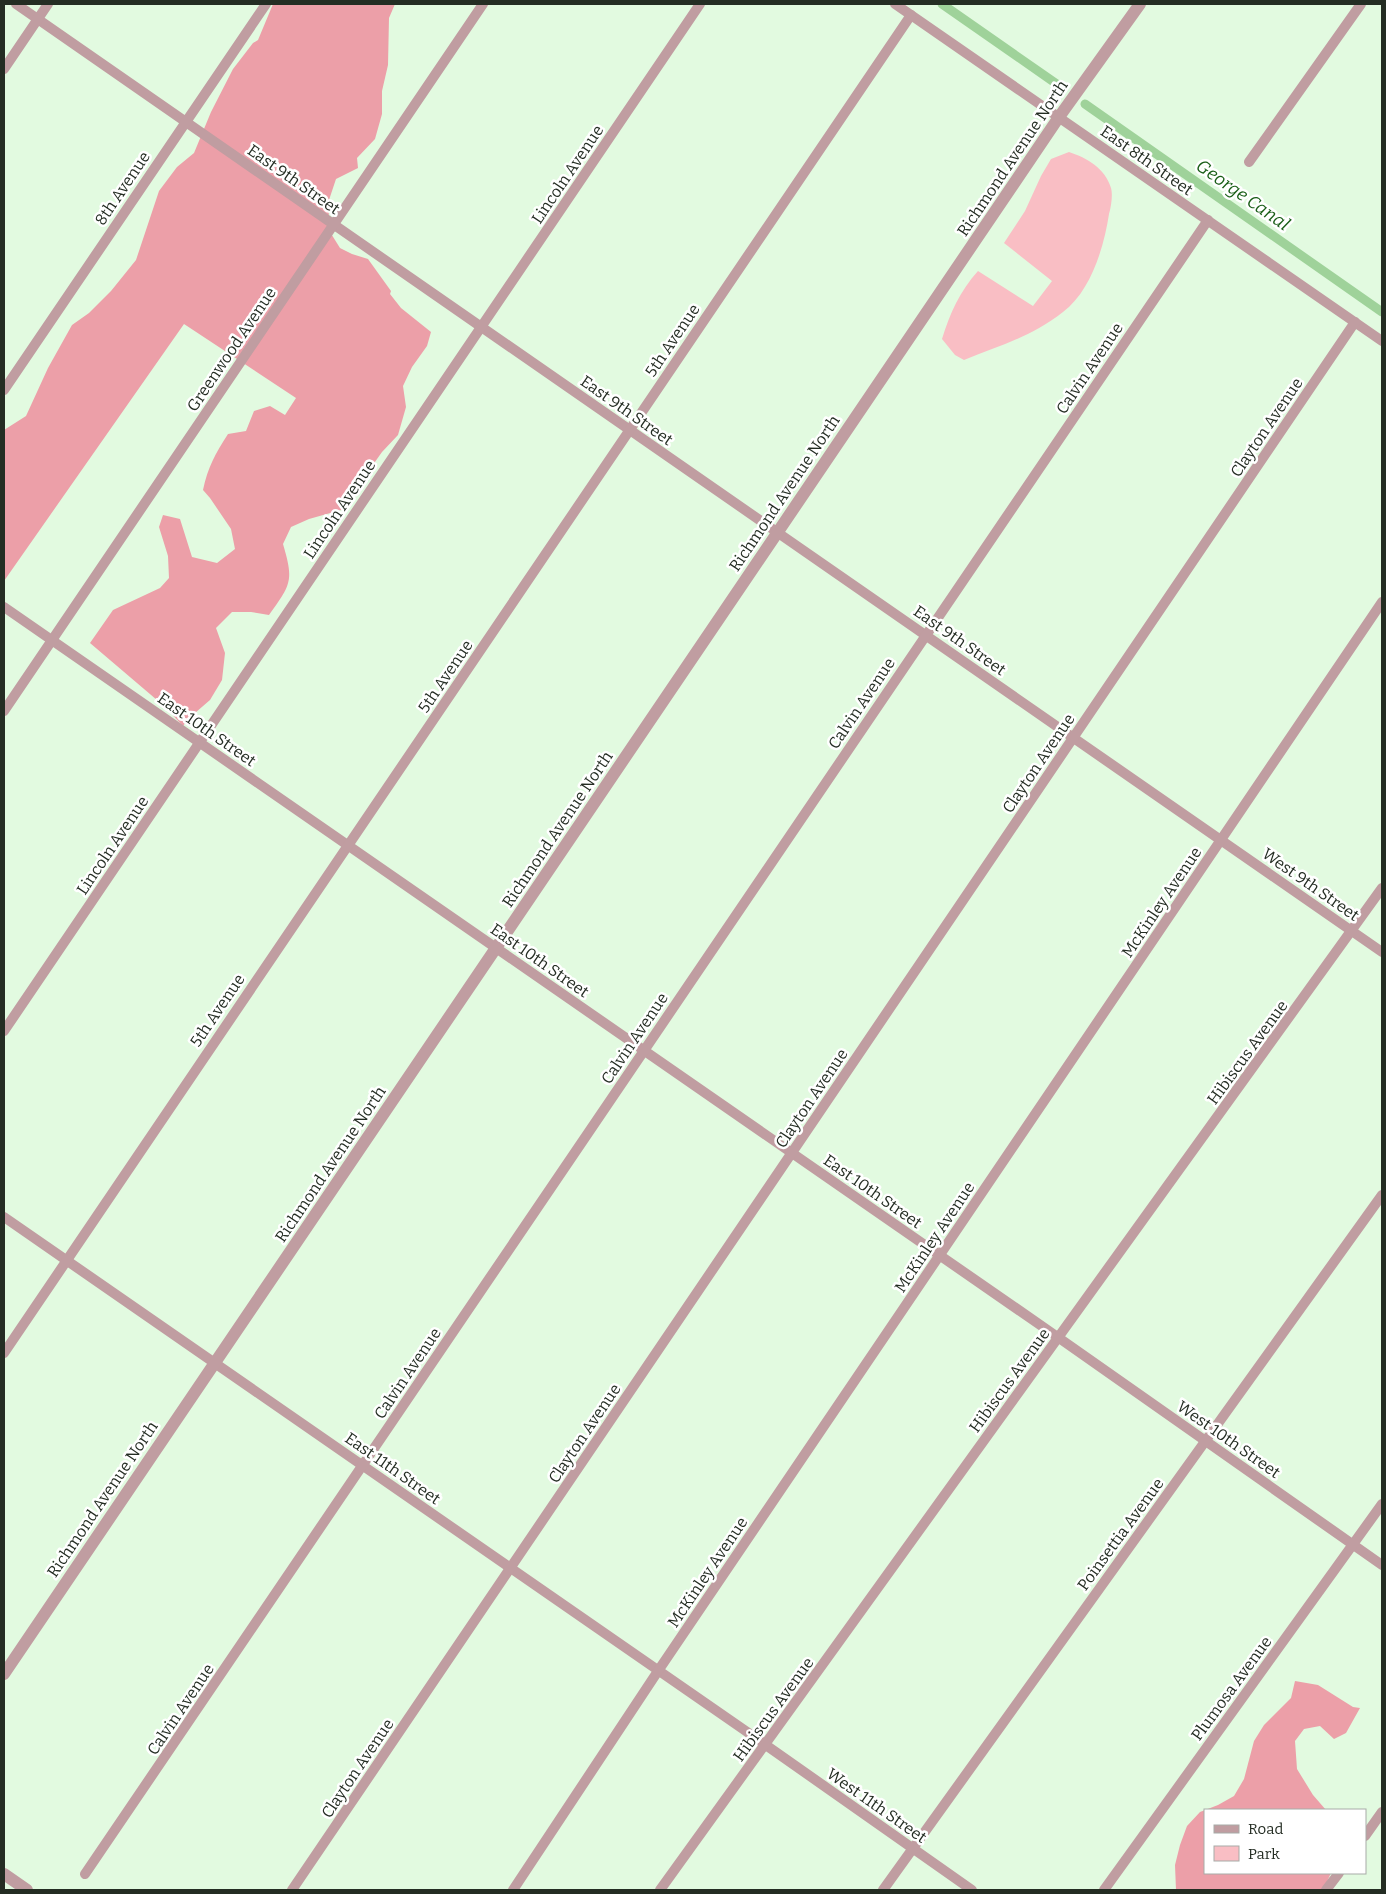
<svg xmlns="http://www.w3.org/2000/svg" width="1386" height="1894" viewBox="0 0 1386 1894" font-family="Bitter,serif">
	<rect width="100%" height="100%" fill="#e2fae0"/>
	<path fill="#f9bec4" d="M1069,152c18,6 36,16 42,36 2,7 0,19 -2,26 -5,33 -18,77 -46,98 -32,25 -62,33 -99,48l-9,-5 -13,-16c8,-26 18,-48 36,-68l55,35 19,-25 -48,-38 21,-32 16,-35 10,-17z"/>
	<g fill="#ec9fa8">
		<path d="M273,4h122l-6,14 -1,47 -6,26v23l-7,25 -18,19 1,10 -22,11 -8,24 2,29 10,16 12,6 16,5 23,32 -1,3 11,14 30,24 -4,14 -15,21 -9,19 3,21 -8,28 -16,17 -22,31 -12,25 -39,11 -18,8 -8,17c11,37 8,40 -14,71l-18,-3h-19l-16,16 9,25 -3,27 -12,20 -22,19 -5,7 -19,-20 -74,-63 23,-33 47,-22 9,-10 -1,-22 -9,-29 4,-12 17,4 12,38 25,6 18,-14 -4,-20 -21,-31 -7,-8c5,-23 12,-36 25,-56l18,-3 8,-20 16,-5 15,9 11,-17 -112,-74 -180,257v-151l22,-14 22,-48 24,-43 17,-12 22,-22 25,-31 23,-69 18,-24 17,-14 17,-41 22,-43 20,-26 5,-3z"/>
		<path d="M1295,1681l23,4 35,22 7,1 -14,25 -12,6 -14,-13 -16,3 -9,12 2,28 16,26 13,15h-121v63h126l-8,17h-147l-1,-25 5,-20 7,-19 13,-14 18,-7 16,-9 10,-17 10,-38 10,-16 27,-27z"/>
	</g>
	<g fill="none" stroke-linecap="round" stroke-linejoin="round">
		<g stroke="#9fd29a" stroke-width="9">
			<path d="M942,4l119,83"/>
			<path d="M1085,104l297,208"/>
		</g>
		<g stroke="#c09da1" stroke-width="10">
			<path d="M16,4l1366,948"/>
			<path d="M895,4l487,337"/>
			<path d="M4,69l44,-65"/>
			<path d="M1249,162l112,-158"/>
			<path d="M4,390l262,-386"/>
			<path d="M4,607l1055,731 323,227"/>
			<path d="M4,711l479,-707"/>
			<path d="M4,1031l696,-1027"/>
			<path d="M4,1217l749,519 219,154"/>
			<path d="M4,1353l907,-1338"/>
			<path d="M1365,1836l17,-24"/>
			<path d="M85,1874l1123,-1654"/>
			<path d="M292,1890l1063,-1568"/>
			<path d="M513,1890l145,-219 724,-1069"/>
			<path d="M660,1890l722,-1002"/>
			<path d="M883,1890l499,-695"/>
			<path d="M1104,1890l278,-386"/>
			<path d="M1326,1890l13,-17"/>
		</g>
		<g stroke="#c09da1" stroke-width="12">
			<path d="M4,1674l1055,-1557 81,-113"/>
			<path d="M4,1874l23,16"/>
		</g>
	</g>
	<g text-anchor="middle" stroke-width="5" stroke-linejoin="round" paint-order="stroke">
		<g font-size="16" fill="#242d23" stroke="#fff">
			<text transform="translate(1012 158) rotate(-56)" y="6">Richmond Avenue North</text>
			<text transform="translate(1147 160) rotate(35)" y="6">East 8th Street</text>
			<text transform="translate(567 174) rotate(-56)" y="6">Lincoln Avenue</text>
			<text transform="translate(294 179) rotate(35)" y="6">East 9th Street</text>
			<text transform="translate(122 188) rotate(-56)" y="6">8th Avenue</text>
			<text transform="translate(672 340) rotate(-56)" y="6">5th Avenue</text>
			<text transform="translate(231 349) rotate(-56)" y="6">Greenwood Avenue</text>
			<text transform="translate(1089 368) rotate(-56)" y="6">Calvin Avenue</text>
			<text transform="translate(627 410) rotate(35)" y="6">East 9th Street</text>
			<text transform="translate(1266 427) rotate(-56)" y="6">Clayton Avenue</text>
			<text transform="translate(784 493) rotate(-56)" y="6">Richmond Avenue North</text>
			<text transform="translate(339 509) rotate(-56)" y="6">Lincoln Avenue</text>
			<text transform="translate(960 640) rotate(35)" y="6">East 9th Street</text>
			<text transform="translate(445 676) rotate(-56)" y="6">5th Avenue</text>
			<text transform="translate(861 703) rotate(-56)" y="6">Calvin Avenue</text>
			<text transform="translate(207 729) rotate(35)" y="6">East 10th Street</text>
			<text transform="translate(1038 763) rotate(-56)" y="6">Clayton Avenue</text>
			<text transform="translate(557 829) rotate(-56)" y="6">Richmond Avenue North</text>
			<text transform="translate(112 845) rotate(-56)" y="6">Lincoln Avenue</text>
			<text transform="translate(1311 884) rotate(35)" y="6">West 9th Street</text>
			<text transform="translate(1161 902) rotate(-56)" y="6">McKinley Avenue</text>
			<text transform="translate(540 960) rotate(35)" y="6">East 10th Street</text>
			<text transform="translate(217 1010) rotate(-56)" y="6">5th Avenue</text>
			<text transform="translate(634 1038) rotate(-56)" y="6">Calvin Avenue</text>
			<text transform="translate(1247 1052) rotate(-54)" y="6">Hibiscus Avenue</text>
			<text transform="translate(811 1098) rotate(-56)" y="6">Clayton Avenue</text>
			<text transform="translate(330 1164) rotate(-56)" y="6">Richmond Avenue North</text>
			<text transform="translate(873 1191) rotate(35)" y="6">East 10th Street</text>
			<text transform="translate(934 1237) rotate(-56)" y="6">McKinley Avenue</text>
			<text transform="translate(407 1373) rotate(-56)" y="6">Calvin Avenue</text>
			<text transform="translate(1009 1380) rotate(-54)" y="6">Hibiscus Avenue</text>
			<text transform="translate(584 1433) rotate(-56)" y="6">Clayton Avenue</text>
			<text transform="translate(1229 1439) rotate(35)" y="6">West 10th Street</text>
			<text transform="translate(393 1468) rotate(35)" y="6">East 11th Street</text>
			<text transform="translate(102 1499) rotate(-56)" y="6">Richmond Avenue North</text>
			<text transform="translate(1120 1534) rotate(-54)" y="6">Poinsettia Avenue</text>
			<text transform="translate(707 1572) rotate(-56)" y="6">McKinley Avenue</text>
			<text transform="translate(1231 1688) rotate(-54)" y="6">Plumosa Avenue</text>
			<text transform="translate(180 1709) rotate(-56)" y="6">Calvin Avenue</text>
			<text transform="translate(773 1709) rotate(-54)" y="6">Hibiscus Avenue</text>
			<text transform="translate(357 1768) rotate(-56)" y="6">Clayton Avenue</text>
			<text transform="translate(877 1805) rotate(35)" y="6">West 11th Street</text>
		</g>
		<g font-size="18" font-style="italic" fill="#195e17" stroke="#fff">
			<text transform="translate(1243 195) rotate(35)" y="6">George Canal</text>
		</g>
	</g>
	<rect width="1386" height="1894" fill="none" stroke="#242d23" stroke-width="10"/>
	<rect x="1204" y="1809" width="162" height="65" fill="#ffffff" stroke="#a7aba7"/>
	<rect x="1214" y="1825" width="25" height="8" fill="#c09da1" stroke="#a7aba7"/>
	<text x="1248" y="1834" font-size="15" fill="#242d23">Road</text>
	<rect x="1214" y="1846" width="25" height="15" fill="#f9bec4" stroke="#a7aba7"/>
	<text x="1248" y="1859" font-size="15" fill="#242d23">Park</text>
</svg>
